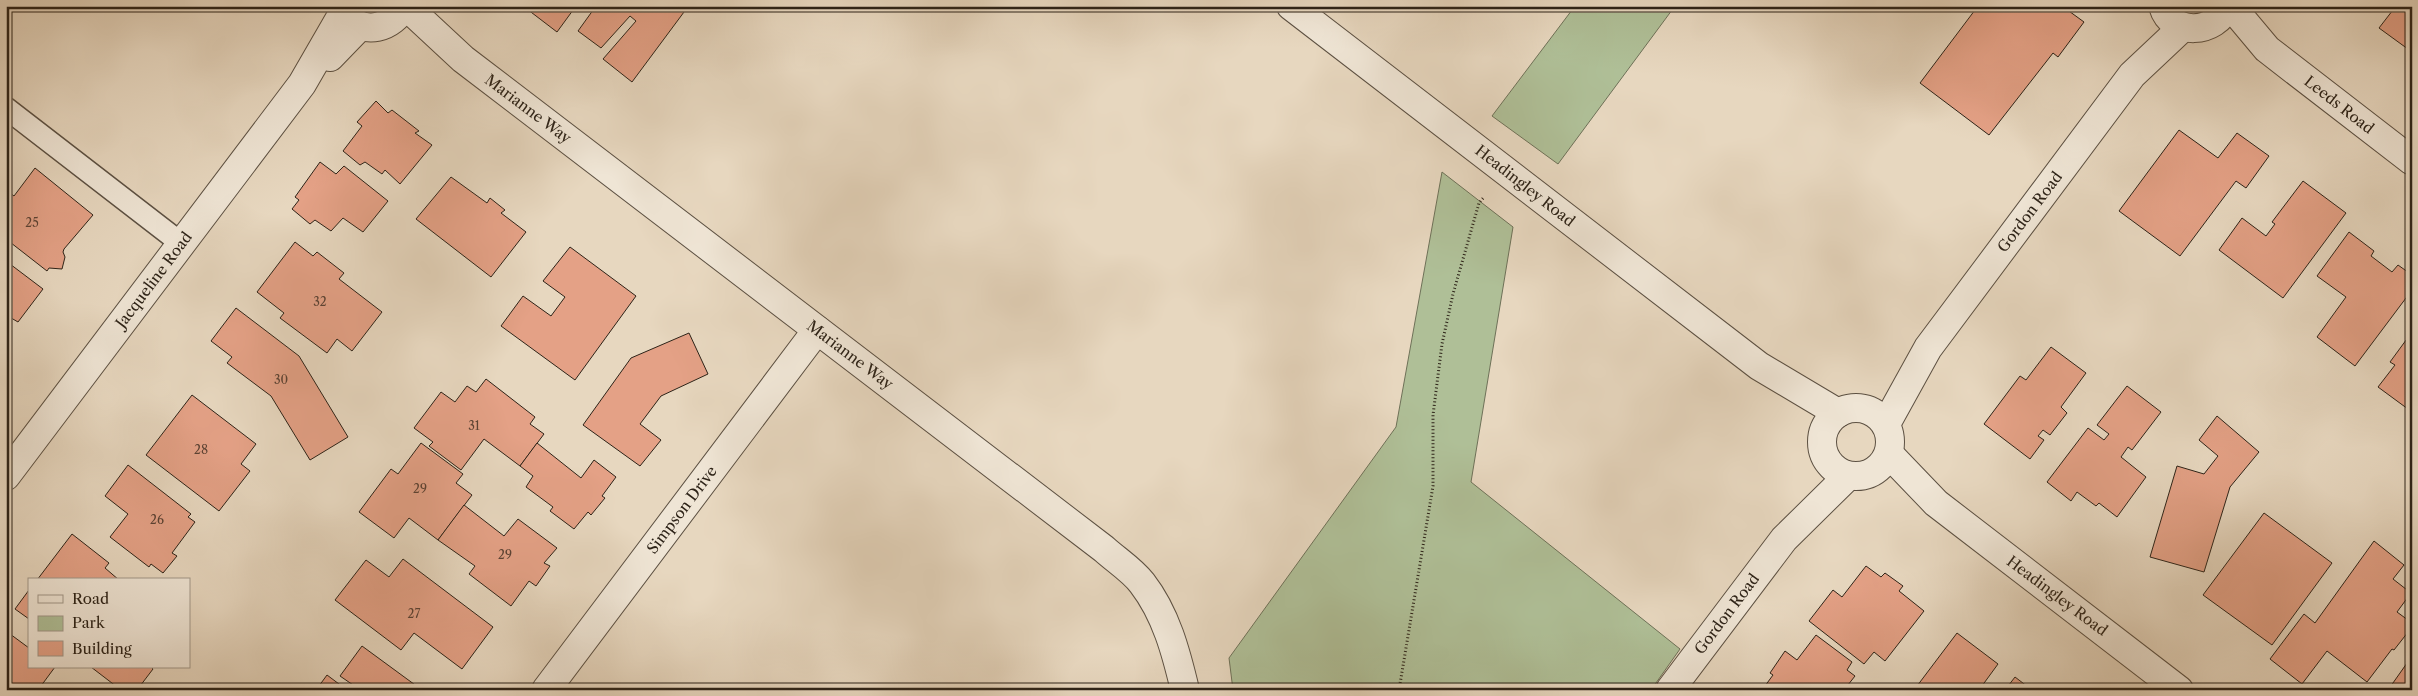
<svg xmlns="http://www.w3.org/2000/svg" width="2418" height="696" viewBox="0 0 2418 696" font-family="'Libre Caslon Text',serif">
	<rect width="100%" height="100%" fill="#e7d7bf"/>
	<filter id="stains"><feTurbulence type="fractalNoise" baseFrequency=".004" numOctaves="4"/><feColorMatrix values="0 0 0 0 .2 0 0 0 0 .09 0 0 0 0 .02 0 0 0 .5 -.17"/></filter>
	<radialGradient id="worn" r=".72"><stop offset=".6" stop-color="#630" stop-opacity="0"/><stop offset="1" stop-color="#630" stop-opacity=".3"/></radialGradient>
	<g fill="#afbf97" stroke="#6e7158">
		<path d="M1575,6h100l-117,158 -66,-48z"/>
		<path d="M1442,172l71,55 -42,255 209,167 -29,41h-418l-4,-32 167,-231z"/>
	</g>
	<g fill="#e4a186" stroke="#2d2318">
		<path d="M523,6h53l-19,26z"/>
		<path d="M596,6h79l9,6 -52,70 -29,-23 33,-38 -6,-5 -29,32 -23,-17z"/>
		<path d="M1978,6h84l22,16 -26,35 -5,-4 -64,82 -69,-52z"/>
		<path d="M2396,6h16v46l-33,-24z"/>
		<path d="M376,101l12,12 4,-3 27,21 -4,2 17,12 -32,39 -15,-14 -3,4 -17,-12 -5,3 -17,-14 19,-25 -5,-4z"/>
		<path d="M2179,130l39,28 19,-25 32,23 -23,32 -10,-7 -56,75 -61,-45z"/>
		<path d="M320,162l16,12 8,-8 44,35 -25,31 -20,-14 -12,13 -16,-11 -5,4 -18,-15 7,-9 -4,-3z"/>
		<path d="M35,168l58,47 -29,34 -1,3 2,5 -3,12 -13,-1 -2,3 -41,-32v-49l8,6z"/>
		<path d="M451,177l36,26 3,-5 15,12 -4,3 25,19 -35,45 -75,-58z"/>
		<path d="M2303,181l43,32 -63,85 -64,-48 23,-32 24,18 9,-12 -3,-2z"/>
		<path d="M2349,232l25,19 -3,5 21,16 6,-7 14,10v15l-57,76 -38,-29 29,-40 -29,-21z"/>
		<path d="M295,242l18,14 4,-4 27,21 -5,6 43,33 -30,39 -15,-12 -10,14 -47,-35 4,-5 -27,-21z"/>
		<path d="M570,247l66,49 -61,84 -74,-54 22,-30 28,20 14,-19 -22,-16z"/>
		<path d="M6,261l37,28 -25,33 -12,-7z"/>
		<path d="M236,308l63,48 49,81 -38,23 -39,-64 -44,-33 5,-6 -21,-16z"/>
		<path d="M2412,332v80l-34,-25 17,-22 -5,-3z"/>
		<path d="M689,333l19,41 -47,22 -21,28 21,16 -21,26 -57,-41 48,-67z"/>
		<path d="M2051,347l35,26 -25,34 6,6 -17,22 -7,-5 -5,6 6,4 -14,19 -46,-35 36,-48 6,4z"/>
		<path d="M486,379l49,38 -5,7 14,10 -24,32 -36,-27 -23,31 -32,-24 4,-4 -19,-14 27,-36 14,10 12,-16 9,6z"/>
		<path d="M2127,386l34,26 -29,38 -4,-3 -7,10 25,20 -29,40 -18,-14 -3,3 -19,-14 -6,9 -24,-19 41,-54 16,12 5,-6 -12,-9z"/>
		<path d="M192,395l64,49 -15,20 9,7 -31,40 -73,-56z"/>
		<path d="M2217,416l42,36 -29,35 -26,85 -54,-15 27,-91 27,8 14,-18 -19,-16z"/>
		<path d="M421,443l42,31 -7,9 16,12 -34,45 -29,-22 -15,20 -35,-26 32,-43 7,5z"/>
		<path d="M537,443l44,35 13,-18 22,17 -14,19 3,2 -14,17 -3,-3 -14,17 -24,-18 3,-4 -27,-20 7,-11 -13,-10z"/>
		<path d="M128,465l63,49 -3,3 7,5 -23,31 5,3 -14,17 -12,-9 -2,3 -39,-30 18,-23 -23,-18z"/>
		<path d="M464,505l40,31 14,-17 39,29 -13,15 6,3 -14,20 -7,-5 -18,25 -42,-32 6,-8 -37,-26z"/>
		<path d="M2264,513l68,50 -60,82 -69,-50z"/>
		<path d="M72,534l37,29 -4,5 14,12h-82z"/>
		<path d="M2374,541l30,24 -11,14 18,14 -14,19 15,11v4l-18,23 -2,-1 -25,33 -40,-31 -25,33 -32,-25 34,-45 11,9z"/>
		<path d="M403,559l90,68 -31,42 -48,-36 -13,17 -66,-50 31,-40 23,17z"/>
		<path d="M1866,566l15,11 4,-4 18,13 -4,5 25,20 -39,50 -11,-9 -10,12 -55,-43 24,-31 9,7z"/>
		<path d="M29,590v29l-14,-10z"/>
		<path d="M6,631l23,17v19h26l-17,23h-32z"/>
		<path d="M1957,633l41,31 -19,26h-65z"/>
		<path d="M1816,635l36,27 -5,8 8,6 -11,14h-82l11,-15 -3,-2 15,-22 12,9z"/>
		<path d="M362,646l60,44h-68l2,-3 -16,-11z"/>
		<path d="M2412,656v34h-24z"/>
		<path d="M91,667h60l2,2 -16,21h-16z"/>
		<path d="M327,675l20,15h-31z"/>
		<path d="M2015,677l17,13h-27z"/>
	</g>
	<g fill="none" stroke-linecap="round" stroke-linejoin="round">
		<g stroke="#5c5042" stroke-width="24">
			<path id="lane" d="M6,108l176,136"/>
		</g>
		<g stroke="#5c5042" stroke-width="30">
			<g id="street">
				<path d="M406,6l57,53 641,490c12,11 28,21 38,34 24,31 34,69 43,107"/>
				<path d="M1291,6l468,360 79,47"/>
				<path d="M2163,6c9,31 53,28 64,0"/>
				<path d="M2231,6l36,43 145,112"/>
				<path d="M346,16c19,20 46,12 58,-10"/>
				<path d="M330,57l30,-31"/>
				<circle cx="1856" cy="442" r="34"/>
				<path d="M1886,424l42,-76 204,-273 51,-48"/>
				<path d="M1889,454l47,49 243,187"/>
				<path d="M6,476l296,-392 41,-71"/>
				<path d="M546,690l271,-360"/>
				<path d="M1670,690l114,-151 64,-63"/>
			</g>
		</g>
		<path stroke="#2d2318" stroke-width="3" stroke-dasharray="1 2.5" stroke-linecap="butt" d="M1399,690l34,-204v-71l9,-71 11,-50 26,-91 5,-6"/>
		<use href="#lane" stroke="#efe5d5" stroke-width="21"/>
		<use href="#street" stroke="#efe5d5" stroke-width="28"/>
	</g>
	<g text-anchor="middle" stroke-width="4" stroke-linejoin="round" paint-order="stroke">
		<g font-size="12" fill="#5b4234">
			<text x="32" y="227">25</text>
			<text x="320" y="306">32</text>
			<text x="281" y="384">30</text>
			<text x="474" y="430">31</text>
			<text x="201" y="454">28</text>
			<text x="420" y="493">29</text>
			<text x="157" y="524">26</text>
			<text x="505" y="559">29</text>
			<text x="414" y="618">27</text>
		</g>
		<g font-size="15" fill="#2d2318" stroke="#efe5d5">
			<text transform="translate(2339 105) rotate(38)" y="5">Leeds Road</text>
			<text transform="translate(528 109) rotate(37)" y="5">Marianne Way</text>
			<text transform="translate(1525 186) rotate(38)" y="5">Headingley Road</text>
			<text transform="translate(2030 212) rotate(-53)" y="5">Gordon Road</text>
			<text transform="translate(154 280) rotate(-53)" y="5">Jacqueline Road</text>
			<text transform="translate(850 355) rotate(37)" y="5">Marianne Way</text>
			<text transform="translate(682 510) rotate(-53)" y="5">Simpson Drive</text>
			<text transform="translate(2057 596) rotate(37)" y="5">Headingley Road</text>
			<text transform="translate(1727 614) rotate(-53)" y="5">Gordon Road</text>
		</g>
	</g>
	<rect width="2418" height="696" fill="none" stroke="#e7d7bf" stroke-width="25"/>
	<rect x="8" y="8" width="2403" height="681" fill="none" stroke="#2d2318" stroke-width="2.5"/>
	<rect x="12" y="12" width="2393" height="671" fill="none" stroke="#2d2318"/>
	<rect x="28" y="578" width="162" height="90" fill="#efe5d5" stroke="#a19789"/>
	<rect x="38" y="595" width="25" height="8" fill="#efe5d5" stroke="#a19789"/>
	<text x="72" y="604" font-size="15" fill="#2d2318">Road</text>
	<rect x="38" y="616" width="25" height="15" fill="#afbf97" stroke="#a19789"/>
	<text x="72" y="628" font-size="15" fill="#2d2318">Park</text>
	<rect x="38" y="641" width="25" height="15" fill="#e4a186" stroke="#a19789"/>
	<text x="72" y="654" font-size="15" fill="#2d2318">Building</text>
	<rect width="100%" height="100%" filter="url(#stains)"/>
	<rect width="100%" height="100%" fill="url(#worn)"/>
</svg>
